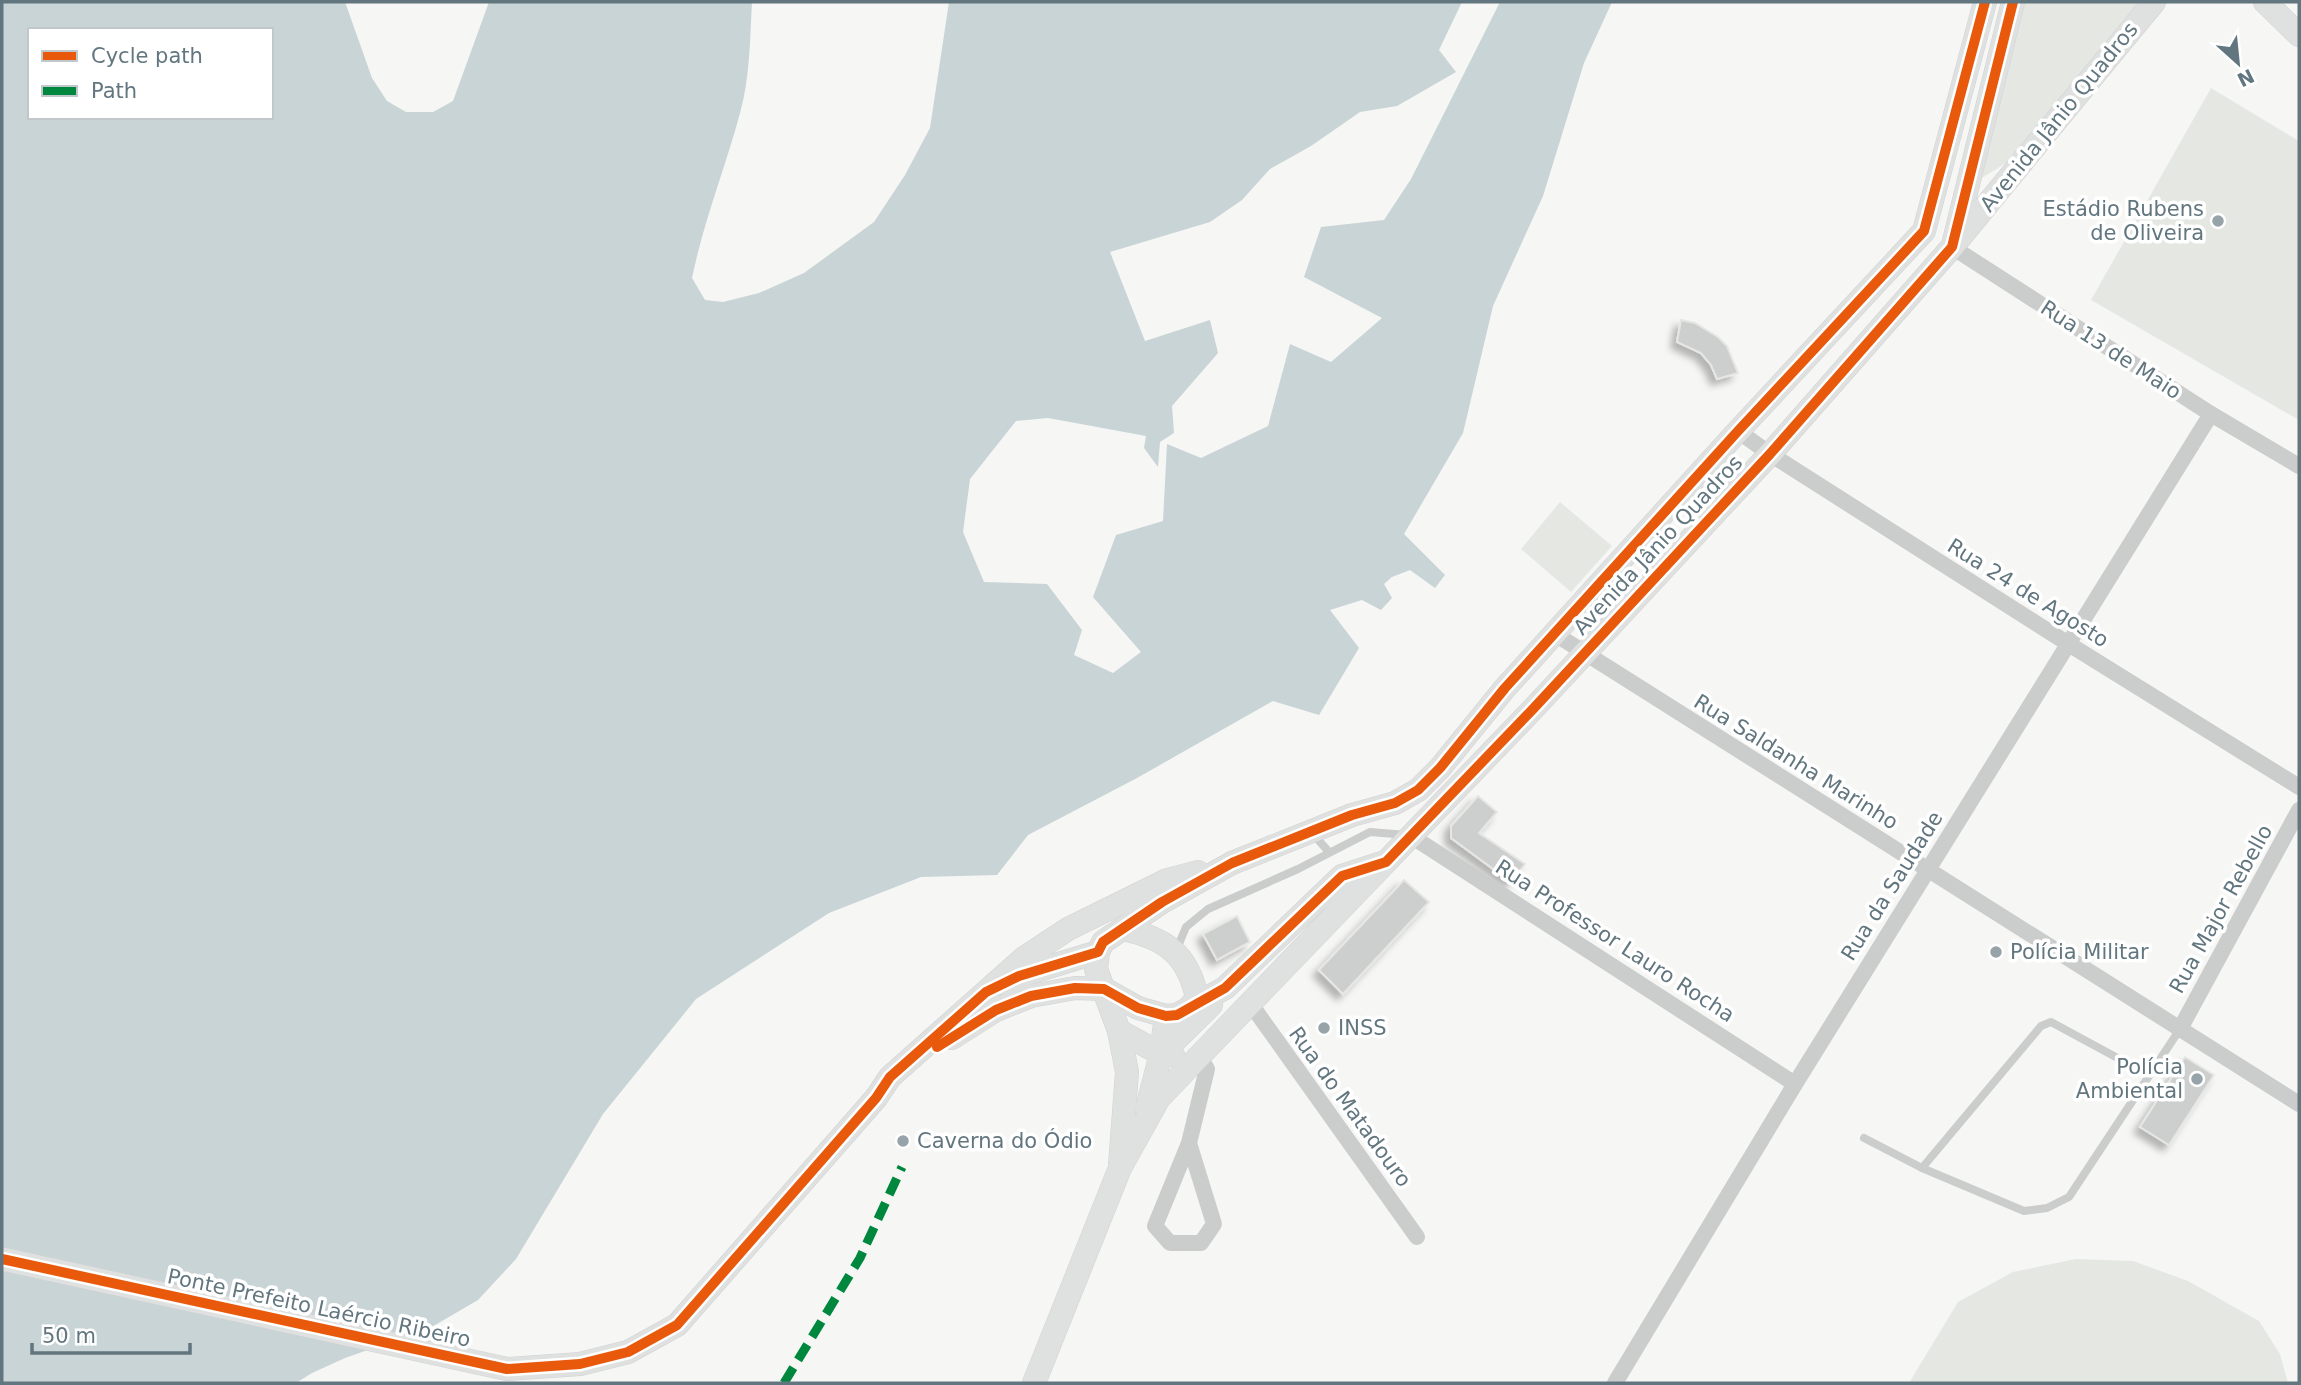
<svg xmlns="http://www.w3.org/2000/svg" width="2301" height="1385" viewBox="0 0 2301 1385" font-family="'DejaVu Sans',sans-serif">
	<defs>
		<filter id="shadow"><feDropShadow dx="-6" dy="6" stdDeviation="3.5" flood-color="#0004"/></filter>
	</defs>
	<rect width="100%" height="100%" fill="#f6f6f5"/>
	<g fill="#e5e8e2">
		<path d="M2025,2h126l-135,155 -36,22z"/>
		<path d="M2211,88l88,53v279l-208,-120z"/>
		<path d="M1560,502l52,44 -41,46 -50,-43z"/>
		<path d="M2076,1259l57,2 55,20 71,40 21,33 8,29h-379l49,-81 55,-30z"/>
	</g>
	<path fill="#c8d4d5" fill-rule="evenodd" d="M2,2h343l27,76 15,23 19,11h27l20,-11 36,-99h263c-2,36 -2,76 -12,111 -15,56 -36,107 -48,165l13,22 18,2 36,-9 45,-20 70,-51 31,-47 25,-47 19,-126h513l-23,48 17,22 -59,34 -37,6 -49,34 -41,23 -28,31 -32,22 -100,30 35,89 65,-21 8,33 -46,53 2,27 -14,9 -2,25 -14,-19 2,-12 -98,-18 -32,3 -46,58 -7,53 21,50 63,2 35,46 -8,25 39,18 28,-21 -48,-55 23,-62 47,-14 4,-77 34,14 67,-32 22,-82 41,18 51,-44 -78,-41 17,-50 63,-7 27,-41 89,-177h112l-28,61 -41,133 -50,110 -30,127 -59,101 41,41 -10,13 -25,-18 -18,7 -8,7 8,14 -11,12 -19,-10 -32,10 29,38 -40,67 -46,-14 -136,77 -109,57 -31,40 -76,2 -92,36 -133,86 -93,115 -87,145 -38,41 -48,28 -85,30 -33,15 -16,10h-294zM30,30h241v87h-241z"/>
	<g fill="#cdcfcf" stroke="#e6e6e4" stroke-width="2" filter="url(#shadow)">
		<path d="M1681,320l14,3 23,14 9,9 11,27 -21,6 -6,-14 -10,-12 -24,-11z"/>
		<path d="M1478,796l19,16 -18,21 46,31 -14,18 -60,-44v-12z"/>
		<path d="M1404,880l25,22 -86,92 -24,-24z"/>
		<path d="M1237,916l13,26 -33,18 -14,-26z"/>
		<path d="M2185,1057l29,18 -45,70 -29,-18z"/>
	</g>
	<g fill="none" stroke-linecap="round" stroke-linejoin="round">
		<g stroke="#d2d3d3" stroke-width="24">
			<g id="secondary">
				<path d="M2265,2l34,33"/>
				<path d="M1954,241l59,-239"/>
				<path d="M1123,929c42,9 65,25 74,69l-9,11"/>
				<path d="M1005,983l14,-7 79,-24"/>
				<path d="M1119,1031l42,23 12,1"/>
				<path d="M952,1038l44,-28 35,-14 44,-8 29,1 34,19 28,8 11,-1 48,-27 117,-112 40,-13"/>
				<path d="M1161,1054l50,-49"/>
				<path d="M1147,1108l14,-54 5,-38"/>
				<path d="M1120,1165l7,-93 -8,-41 -23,-62 2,-17 5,-10 59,-40 70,-39 120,-48 43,-12 23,-13 22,-22 65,-80 233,-257 186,-200 61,-229"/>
				<path d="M2,1259l505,110 73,-5 48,-12 49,-27 199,-227 14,-21 134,-119 44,-29 99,-49 31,-8"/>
				<path d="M1034,1383l86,-215 39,-70 374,-389 237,-255 182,-207 202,-245"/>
			</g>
		</g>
		<g stroke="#cbcccc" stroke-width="8">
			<path d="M1312,833l17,19"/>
			<path d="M1176,951l10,-24 22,-18 90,-40 72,-37 37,3"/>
			<path d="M1864,1138l58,30 102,43 23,-3 22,-11 111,-168"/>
			<path d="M1922,1168l119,-142 10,-4 98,53"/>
		</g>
		<g stroke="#cbcccc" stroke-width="16">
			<path d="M1952,247l259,167 88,52"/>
			<path d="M1738,431l32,23 297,189 232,144"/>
			<path d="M1555,634l744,470"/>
			<path d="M1411,836l384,248"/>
			<path d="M1250,1003l167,234"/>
			<path d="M2180,1029l119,-219"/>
			<path d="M1189,1143l25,81 -13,19h-31l-15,-17 34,-83 18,-74 -8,-13"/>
			<path d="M1615,1383l180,-299 416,-670"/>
		</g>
		<use href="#secondary" stroke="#dfe0e0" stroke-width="23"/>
		<path stroke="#00873e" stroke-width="9" stroke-dasharray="18 9" stroke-linecap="butt" d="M784,1383l76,-125 42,-91"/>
		<g stroke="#fff" stroke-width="15">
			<g id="cycleway">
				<path d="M937,1047l59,-37 35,-14 44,-8 29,1 34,19 28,8 11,-1 48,-27 117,-112 44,-14 147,-153 237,-255 182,-207 61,-245"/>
				<path d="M2,1259l505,110 73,-5 48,-12 49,-27 199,-227 14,-21 96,-85 33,-16 79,-24 5,-10 59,-40 70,-39 120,-48 43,-12 23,-13 22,-22 65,-80 233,-257 186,-200 61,-229"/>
			</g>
		</g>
		<use href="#cycleway" stroke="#e8590c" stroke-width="10"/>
	</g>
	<g fill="#96a3a8" stroke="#fff" stroke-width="2.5">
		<circle cx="2218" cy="221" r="7"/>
		<circle cx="1996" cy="952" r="7"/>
		<circle cx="1324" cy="1028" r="7"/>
		<circle cx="2197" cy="1079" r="7"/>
		<circle cx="903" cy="1141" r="7"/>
	</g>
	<g text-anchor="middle" stroke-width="7" stroke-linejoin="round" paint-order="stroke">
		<g font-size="21" fill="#62767f" stroke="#fff">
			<text transform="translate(2059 117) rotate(-51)" y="7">Avenida Jânio Quadros</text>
			<text transform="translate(2111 350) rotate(33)" y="7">Rua 13 de Maio</text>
			<text transform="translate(1658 545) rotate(-47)" y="7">Avenida Jânio Quadros</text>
			<text transform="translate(2028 593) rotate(32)" y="7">Rua 24 de Agosto</text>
			<text transform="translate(1796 762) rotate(32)" y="7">Rua Saldanha Marinho</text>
			<text transform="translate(1892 886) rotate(-58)" y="7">Rua da Saudade</text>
			<text transform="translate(2221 909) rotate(-61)" y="7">Rua Major Rebello</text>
			<text transform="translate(1615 941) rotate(33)" y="7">Rua Professor Lauro Rocha</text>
			<text transform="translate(1350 1107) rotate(54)" y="7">Rua do Matadouro</text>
			<text transform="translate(319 1308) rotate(12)" y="7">Ponte Prefeito Laércio Ribeiro</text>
		</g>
		<g font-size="21" fill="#62767f" stroke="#fff" text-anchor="start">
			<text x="2204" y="216" text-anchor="end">Estádio Rubens<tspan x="2204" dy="24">de Oliveira</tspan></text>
			<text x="2010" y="959">Polícia Militar</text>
			<text x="1338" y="1035">INSS</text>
			<text x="2183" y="1074" text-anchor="end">Polícia<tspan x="2183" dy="24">Ambiental</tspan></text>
			<text x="917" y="1148">Caverna do Ódio</text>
		</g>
	</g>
	<rect width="2301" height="1385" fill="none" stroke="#62767f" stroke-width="7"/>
	<rect x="28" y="28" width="245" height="91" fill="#ffffff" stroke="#c0c8cc" stroke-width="2"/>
	<rect x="42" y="51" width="35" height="10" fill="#e8590c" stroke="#c0c8cc" stroke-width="2"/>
	<text x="91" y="63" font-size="21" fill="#62767f">Cycle path</text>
	<rect x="42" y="86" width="35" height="10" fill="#00873e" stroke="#c0c8cc" stroke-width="2"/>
	<text x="91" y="98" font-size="21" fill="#62767f">Path</text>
	<g transform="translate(2238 63) rotate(153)" stroke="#ffffff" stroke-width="5" paint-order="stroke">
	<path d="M0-5L12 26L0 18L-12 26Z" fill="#62767f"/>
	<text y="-10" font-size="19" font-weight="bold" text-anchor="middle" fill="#62767f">N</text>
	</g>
	<path d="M32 1343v10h158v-10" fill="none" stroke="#62767f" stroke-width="3.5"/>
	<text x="42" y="1343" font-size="21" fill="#62767f" stroke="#ffffff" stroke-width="5" paint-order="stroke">50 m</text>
</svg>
